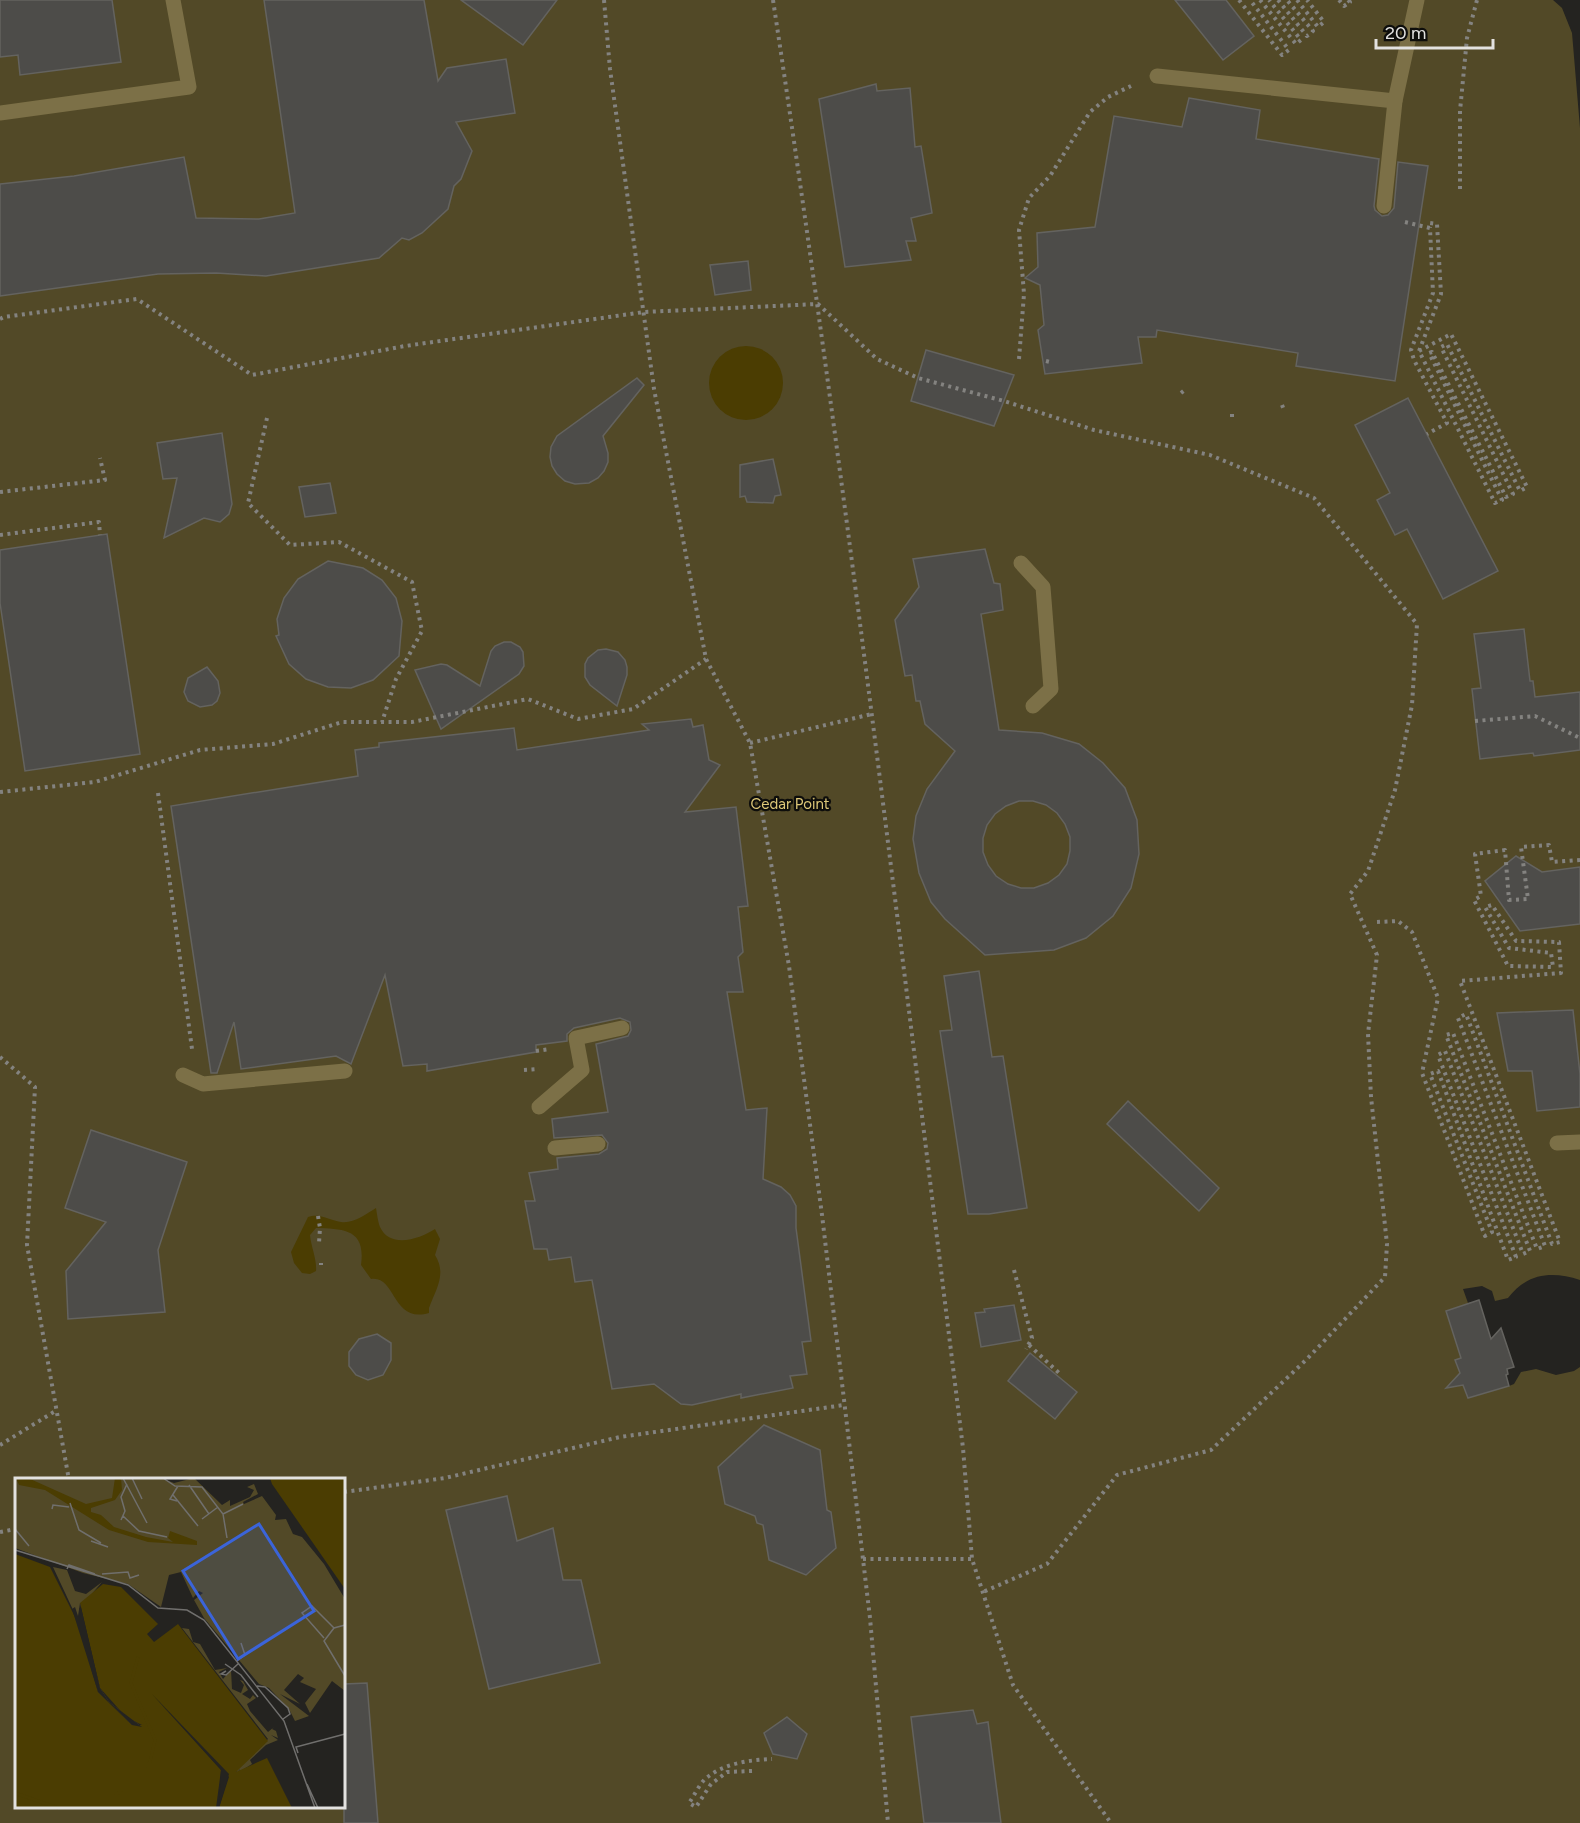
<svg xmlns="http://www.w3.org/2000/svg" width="1580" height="1823" viewBox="0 0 1580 1823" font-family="Figtree,sans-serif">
	<rect width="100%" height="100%" fill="#242320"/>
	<path fill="#524927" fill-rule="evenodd" d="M0,0h1553l9,8 10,25 8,95v1152c-28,-9 -53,-7 -72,18l-13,3 -3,-10 -10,-5 -19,3 5,14 11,-2 15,47 14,26 -2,1 3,11 5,-2 7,-12 15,-3 20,6 18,-4 6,-4v456h-1580zM16,1480h328v326h-328z"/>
	<g fill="#4b3d02">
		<circle cx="746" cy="383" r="37"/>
		<path d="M376,1208c1,6 2,14 4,19 10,22 40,12 55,2l5,10 -5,16c12,19 1,34 -6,53v5c-37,11 -33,-38 -58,-34l-10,-14c5,-36 -17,-36 -45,-37l-6,7c1,12 7,24 6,36l-6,3 -8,-1 -8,-10 -3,-11 17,-35c12,-4 20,3 33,5 12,2 25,-8 35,-14z"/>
	</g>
	<g fill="#4d4c49" stroke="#64635f" stroke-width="1.5" fill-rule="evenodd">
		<path d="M0,0h112l9,62 -101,13 -2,-20 -18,2z"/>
		<path d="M264,0h160l14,81 9,-13 59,-9 9,54 -59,9 16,29 -11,28 -7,7 -6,23 -26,24 -13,7 -7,-2 -23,20 -113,18 -50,-3 -58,1 -158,22v-112l74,-8 110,-19 12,61 63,1 36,-6z"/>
		<path d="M461,0h96l-34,45z"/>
		<path d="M1175,0h51l28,36 -31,24z"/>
		<path d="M876,84l1,7 33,-3 5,59 6,-1 11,67 -21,5 5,23h-10l5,19 -66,7 -26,-168z"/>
		<path d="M1189,98l71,12 -4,29 123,20 -5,47 1,4 7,6 6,-1 6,-7 4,-46 30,4 -33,215 -99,-15 2,-13 -141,-23 -1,7h-18l4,26 -97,11 -7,-44 6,-5 -4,-40 -15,-7 13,-11 -1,-34 58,-6 19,-111 68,11z"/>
		<path d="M748,261l3,29 -36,5 -5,-30z"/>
		<path d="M926,350l88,25 -20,51 -83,-25z"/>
		<path d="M637,378l7,7 -41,51 5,17v9l-4,9 -6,7 -9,5 -14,1 -10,-3 -8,-7 -5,-8 -2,-9 1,-10 6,-11z"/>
		<path d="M1408,398l90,173 -55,28 -36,-70 -12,6 -18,-35 13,-7 -35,-68z"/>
		<path d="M222,433l10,71 -3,10 -9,8 -16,-4 -40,20 13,-60 -14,1 -6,-36z"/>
		<path d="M773,459l8,36 -6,1 -2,7 -26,-1 -2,-6 -5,1v-32z"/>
		<path d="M330,483l6,30 -31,4 -6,-30z"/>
		<path d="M107,534l33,220 -115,17 -25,-168v-53z"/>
		<path d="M985,549l9,34 6,1 3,26 -22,4 18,116 43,3 37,11 24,19 22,25 12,32 2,34 -8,34 -18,28 -27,22 -32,12 -69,5 -40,-36 -14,-17 -12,-29 -6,-34 3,-23 11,-27 28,-38 -30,-27 -5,-23h-4l-4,-26 -7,1 -10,-56 24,-33 -6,-28zM1019,801h14l13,4 11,8 8,11 5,13v14l-3,13 -8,11 -11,8 -14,5h-13l-13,-4 -12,-8 -8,-11 -5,-13v-14l4,-13 8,-11 11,-8z"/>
		<path d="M328,561l35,7 19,12 14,18 6,23 -3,35 -26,24 -22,8 -23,-1 -22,-8 -17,-15 -13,-28 3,-1 -2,-16 7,-21 14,-19z"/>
		<path d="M1524,629l6,52h3l2,16 45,-5v58l-46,6 -1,-3 -53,6 -8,-70 9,-1 -7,-54z"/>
		<path d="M504,642h7l9,5 3,5 1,14 -5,8 -78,55 -26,-59 26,-6 6,1 33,21 11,-35 4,-5z"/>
		<path d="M606,649l12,3 7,8 2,7v8l-10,31 -27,-21 -5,-8v-13l3,-6 10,-8z"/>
		<path d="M207,667l11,14 2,12 -3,8 -5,4 -12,2 -12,-6 -4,-9 4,-14z"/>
		<path d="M691,719l2,8 10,-2 6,35 11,5 -35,47 51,-5 12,99 -10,1 5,45 -5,5 5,35h-16l19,118 21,-2 -4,71 18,8 9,8 6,11v22l15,113 -9,1 5,32 -17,2 3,12 -52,10v-4l-49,11 -11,-1 -27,-20 -42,5 -20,-109 -17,2 -4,-25 -22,3 -2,-11h-13l-9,-48h10l-6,-28 29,-4 -1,-11 42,-4 8,-5 1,-6 -6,-8 -48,3 -2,-19 56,-7 -12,-68 32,-8 3,-6 -1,-8 -10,-4 -46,10 -7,6v7l-31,4v7l-109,19v-7l-24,2 -18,-91 -34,89 -15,-8 -95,13 -7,-47 -17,51h-6l-40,-267 187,-30 -3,-26 24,-3v-4l135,-15 3,22 132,-20 -7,-6z"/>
		<path d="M1516,856l26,16 38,-5v57l-60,7 -35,-50z"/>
		<path d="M979,971l13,86 11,-1 24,152 -38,6h-21l-28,-183 12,-1 -8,-54z"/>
		<path d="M1573,1010l7,64v33l-43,4 -5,-40h-24l-11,-58z"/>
		<path d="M1128,1101l91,87 -20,23 -92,-87z"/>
		<path d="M91,1130l96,32 -29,88 7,62 -97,7 -2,-48 40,-49 -41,-14z"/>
		<path d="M1479,1300l12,39 10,-11 13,39 -7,2 1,5 -2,1 3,11 -41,12 -5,-13 -17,3 14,-15 -5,-13 6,-2 -15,-47z"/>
		<path d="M1014,1305l7,35 -40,7 -6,-34 10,-1 -1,-3z"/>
		<path d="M377,1334l14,9v17l-8,15 -15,5 -12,-5 -7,-9v-14l10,-13z"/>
		<path d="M1030,1353l47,39 -22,27 -47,-38z"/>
		<path d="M764,1425l56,25 7,60 4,2 5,36 -30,27 -37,-15 -6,-35 -6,-2 -2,-7 -30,-12 -7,-37z"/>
		<path d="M507,1496l10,45 36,-13 10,52h18l19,83 -111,26 -43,-179z"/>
		<path d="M367,1683l11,140h-34v-139z"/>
		<path d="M973,1710l4,14 11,-2 13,101h-77l-13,-106z"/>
		<path d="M787,1717l20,17 -10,25 -24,-5 -9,-21z"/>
	</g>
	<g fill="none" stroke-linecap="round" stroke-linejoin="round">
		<g stroke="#848380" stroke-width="4" stroke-dasharray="3 4.5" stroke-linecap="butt">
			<path d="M604,0l6,69 44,320 52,270 44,84 39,223 33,249 48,403 18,205"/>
			<path d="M773,0c73,481 130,965 190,1448l9,111 41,126 98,138"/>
			<path d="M1239,0l43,55 7,-5 -39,-50"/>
			<path d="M1260,0l36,44 5,-4 -32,-40"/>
			<path d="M1278,0l29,36 6,-5 -26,-31"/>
			<path d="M1297,0l21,27 6,-5 -17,-22"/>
			<path d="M1339,0l5,6 6,-4 -2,-2"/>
			<path d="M1460,189v-78l7,-73 10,-38"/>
			<path d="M1405,222l25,6 3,65 -22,57 3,10 33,63 -20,11"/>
			<path d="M0,319l4,-2 133,-18 115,76 153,-29 239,-34 174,-8 59,55 41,19 86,23 90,29 116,25 104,43 103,126 -5,81 -17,85 -27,81 -18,23 27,61 -9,79 3,63 16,147 -2,33 -78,82 -96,91 -94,25 -70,89 -64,28"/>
			<path d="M1419,351l32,-17 76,153 -7,4 -73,-147 -6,3 72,147 -7,3 -74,-145 -3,1 73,147 -7,3 -76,-152 22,-57 -4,-70 -7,-1v5"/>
			<path d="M1019,359l5,-65 -5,-64 10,-32 21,-22 40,-64 18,-15 23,-11"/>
			<path d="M1046,361l4,1"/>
			<path d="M1181,393l5,-4"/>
			<path d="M1282,405l2,5"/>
			<path d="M1232,417v-5"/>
			<path d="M267,418l-19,85 42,42 49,-3 73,40 10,49 -26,48 -14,43"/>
			<path d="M0,492l105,-12 -5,-22"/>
			<path d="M0,535l99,-13 1,13"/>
			<path d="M1475,721l60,-5 45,22"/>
			<path d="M750,743l122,-29"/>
			<path d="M0,792l95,-10 105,-32 73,-6 69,-22h70l116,-23 50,20 55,-10 73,-50"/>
			<path d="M158,793l34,256"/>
			<path d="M1377,922l21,-1 14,11 26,66 -16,75 63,163 7,-4 -62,-158 8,-3 70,189 8,-3 -78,-202 7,-4 78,203 7,-3 -84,-216 7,-2 84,216 8,-3 -87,-228 8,-4 86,230 8,-2 -100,-261 101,-8 -2,-31 -43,-1 -24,-36 -7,2 24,41 42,5 2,14 -45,-1 -34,-66 7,-4 -6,-42 30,-4 4,50 19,-1 -7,-52 28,-2 3,17 28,-2"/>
			<path d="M536,1051l14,-2"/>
			<path d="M0,1057l35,30 -8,158 42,235"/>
			<path d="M524,1070l15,-1"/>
			<path d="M318,1216l2,12 -1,15"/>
			<path d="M321,1263v2"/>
			<path d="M1014,1270l18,68 -6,11"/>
			<path d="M1029,1345l30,28"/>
			<path d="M0,1445l57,-35"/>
			<path d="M344,1492l101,-14 175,-41 224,-32"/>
			<path d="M0,1532l16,-3"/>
			<path d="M863,1559h109"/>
			<path d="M752,1771l-25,1 -16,12 -15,23 -7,-4c5,-7 10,-18 16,-24 19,-16 44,-19 67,-20"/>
		</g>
		<g stroke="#7c7047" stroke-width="15">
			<path d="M1157,76l238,25"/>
			<path d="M0,113l189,-26 -16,-87"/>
			<path d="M1384,206l11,-105 22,-101"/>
			<path d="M1021,563l22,24 8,102 -18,17"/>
			<path d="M183,1075l20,9 142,-13"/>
			<path d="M539,1107l43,-37 -6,-32 46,-10"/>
			<path d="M1557,1143l23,-1"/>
			<path d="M555,1148l43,-4"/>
		</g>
	</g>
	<g text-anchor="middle" stroke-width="4.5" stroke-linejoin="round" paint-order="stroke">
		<g font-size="15" fill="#dec878" stroke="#0d0d0b">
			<text x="790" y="809">Cedar Point</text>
		</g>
	</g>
	<g transform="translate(15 1478)">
		<rect width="330" height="330" fill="#242320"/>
		<path d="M0,0h146l13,5 20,-5 28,27 8,-5v6l20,-9 4,-7 -7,-3 7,-3 4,10 -15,8 1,2 18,-8 14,19 -1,5 11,-1 7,15 9,3 22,27 21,35v92l-13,-10 -22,32 -5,-10 11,-14 -16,-7 4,-4 -6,-4 -14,16 16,14 -20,-10 29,22 -14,5 -6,-12 -20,-21 -10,-4 -55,-66 -10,-18 9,-7 -4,-2 -6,7 -12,-26 -12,3 -8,32 -33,-23 -45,-11 -68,-25zM38,89l14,3 8,21 11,3 16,-12 -23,27 21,79 9,14 33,25 -10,-2 -34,-33 -17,-65zM167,150l7,1 4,13 7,2 15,26 12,-2 -8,4 4,7 8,-9 1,19 9,4 3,-8 -4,-5 3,1 5,9 -6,4 8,5 3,-4 -4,-4 7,7 -9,6 3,7 18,21 6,-5 -2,2 4,2 2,7 -7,-3 7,5 -12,5 -16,15 2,4 -13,8 1,-3 -3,4 -1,-3 32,-31z" fill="#524927"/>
		<path d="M1,0h12l58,26 26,-6 3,-20h6l1,12 -7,10 -24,8v4l10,3 13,12 32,10 27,5 -5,-4 2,-7 27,10v4l-49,-3 -39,-12 -64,-40 -26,-5zM255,0h75v111l-73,-105zM0,76l35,13 28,56 20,69 34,33h10l-16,-8 -26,-29 -20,-85 23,-19 18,3 37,37 -11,10 7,8 24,-18 90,117 -32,31 31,-14 25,50h-73l10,-31 -78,-84 70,77 -5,38h-201z" fill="#4b3d02"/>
		<path d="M65,125l20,85 9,14 33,25 -10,-2 -34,-33 -26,-83 3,-2 3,9zM137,216l77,80 -10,34 2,-38z" fill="#242320"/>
		<path fill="none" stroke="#4b3d02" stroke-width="3" d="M0,315l43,15M88,330l47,-46 5,-22 -24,-57 7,-26"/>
		<path fill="none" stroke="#706f6d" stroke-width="1.5" d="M108,0l24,45M117,0l10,21M148,0l12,8 27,1 21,27 4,24M174,7l20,29M158,17l25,31M162,23l-7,-2 8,-13M55,25l9,27 22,13M37,31l1,-4 16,2M208,36l20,-10M108,38l16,15 28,6M187,41l16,-12M106,42l4,-9 -4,-14 6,-13M0,51l14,17M76,63l17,6M0,72l113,35 30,23 29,2 17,10 80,101 31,87M52,91l2,-4 26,9M87,96l26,-2 2,6 9,-3M330,147l-11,3 -10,13 21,35M309,160l-22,-25 10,-7 22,22M222,183l8,-6 -4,-12M210,186l16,11 17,22M211,193l-5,3 5,1 13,-12M242,208l8,1 23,21 2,6 -7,5M283,275l-2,-6 49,-13M292,306l11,24"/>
		<path fill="#3b64d9" fill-opacity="0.15" stroke="#3b64d9" stroke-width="3" d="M244,46l55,87 -76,48 -55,-88z"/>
		<rect width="330" height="330" fill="none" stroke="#e3e2e0" stroke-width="3"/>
	</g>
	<path d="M1376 39v9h117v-9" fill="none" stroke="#e3e2e0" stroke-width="3"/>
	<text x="1385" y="39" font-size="18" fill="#e3e2e0" stroke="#0d0d0b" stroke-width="4.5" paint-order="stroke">20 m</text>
</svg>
